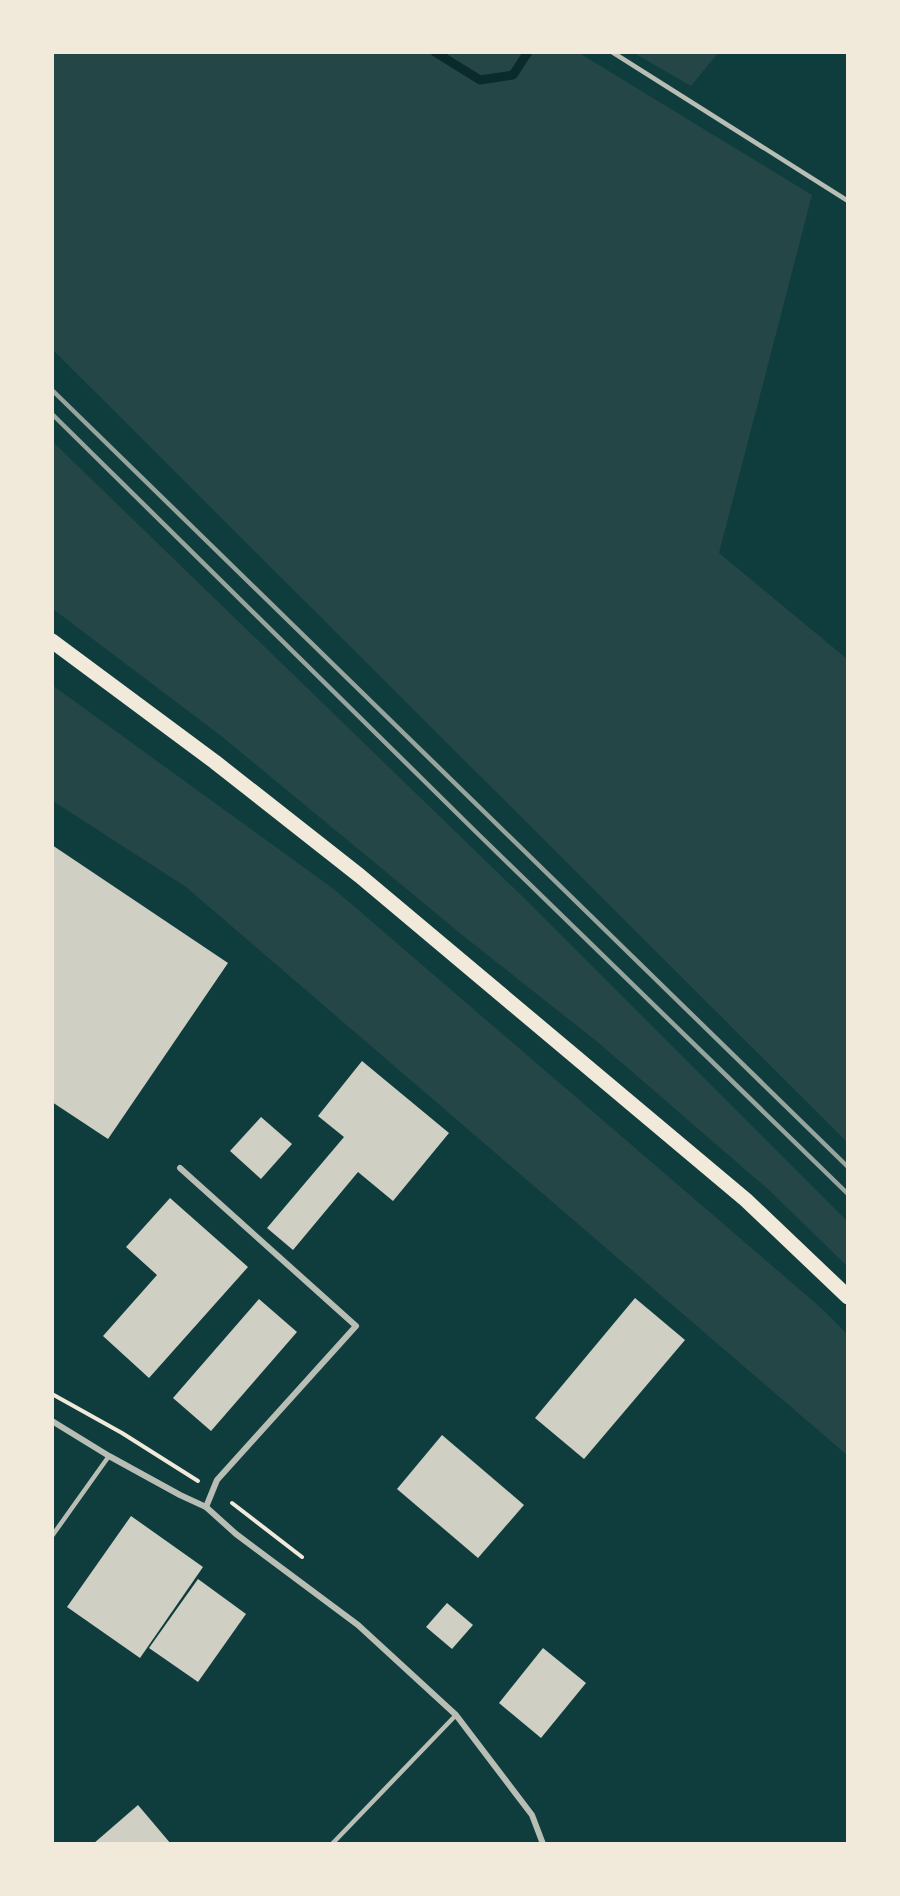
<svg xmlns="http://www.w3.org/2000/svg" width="900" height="1896" viewBox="0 0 900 1896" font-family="Cabin,sans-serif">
	<rect width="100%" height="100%" fill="#0f3d3e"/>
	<g fill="#244646">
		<path d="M52,53h527l233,142 -93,358 128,106v483l-794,-792z"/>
		<path d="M634,53h84l-27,33z"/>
		<path d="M53,442l472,457 322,322v45l-77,-75 -170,-147 -134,-106 -246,-203 -167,-126z"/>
		<path d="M52,685l283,205 485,417 27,27v121l-661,-568 -133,-86z"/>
	</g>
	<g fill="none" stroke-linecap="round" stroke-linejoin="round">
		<path stroke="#0a2a2b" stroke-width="9" d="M435,52l45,28 33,-5 15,-23"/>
	</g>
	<g fill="#cfcfc3">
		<path d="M52,845l176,118 -120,176 -56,-37z"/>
		<path d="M362,1061l87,72 -56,68 -35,-29 -65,78 -26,-22 77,-91 -26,-21z"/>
		<path d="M261,1117l31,27 -31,35 -31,-28z"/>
		<path d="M170,1198l78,69 -99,111 -46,-42 54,-61 -31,-28z"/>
		<path d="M635,1298l50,42 -101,119 -49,-41z"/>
		<path d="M259,1299l38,33 -86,99 -38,-33z"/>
		<path d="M442,1435l82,70 -46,53 -81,-69z"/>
		<path d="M131,1516l72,51 -63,91 -73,-51z"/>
		<path d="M198,1579l48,35 -48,68 -49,-34z"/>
		<path d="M447,1603l26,22 -21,24 -26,-22z"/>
		<path d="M543,1648l43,35 -45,55 -42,-35z"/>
		<path d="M138,1805l33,39h-78z"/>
	</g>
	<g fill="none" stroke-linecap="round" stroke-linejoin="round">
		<g stroke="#f1e9da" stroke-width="4">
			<path d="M52,1394l70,39 76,48"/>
			<path d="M232,1503l70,54"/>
		</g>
		<g stroke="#b8beb3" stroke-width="4.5">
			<path d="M612,52l236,149"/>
			<path d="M52,1536l57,-80"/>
			<path d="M332,1844l124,-129"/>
		</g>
		<g stroke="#b8beb3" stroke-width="6">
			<path d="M180,1168l176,158 -139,154 -11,27"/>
			<path d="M52,1421l57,35 71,39 26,12 30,27 122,91 98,90 76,100 11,29"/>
		</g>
		<path stroke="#f1e9da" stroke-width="15" d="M52,641l163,121 145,114 386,324 102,97"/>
		<g stroke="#97a49c" stroke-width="4.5">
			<path d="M52,390l796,777"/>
			<path d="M52,414l424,418 372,362"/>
		</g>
	</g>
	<rect width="900" height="1896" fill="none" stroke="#f1e9da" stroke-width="108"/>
</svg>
